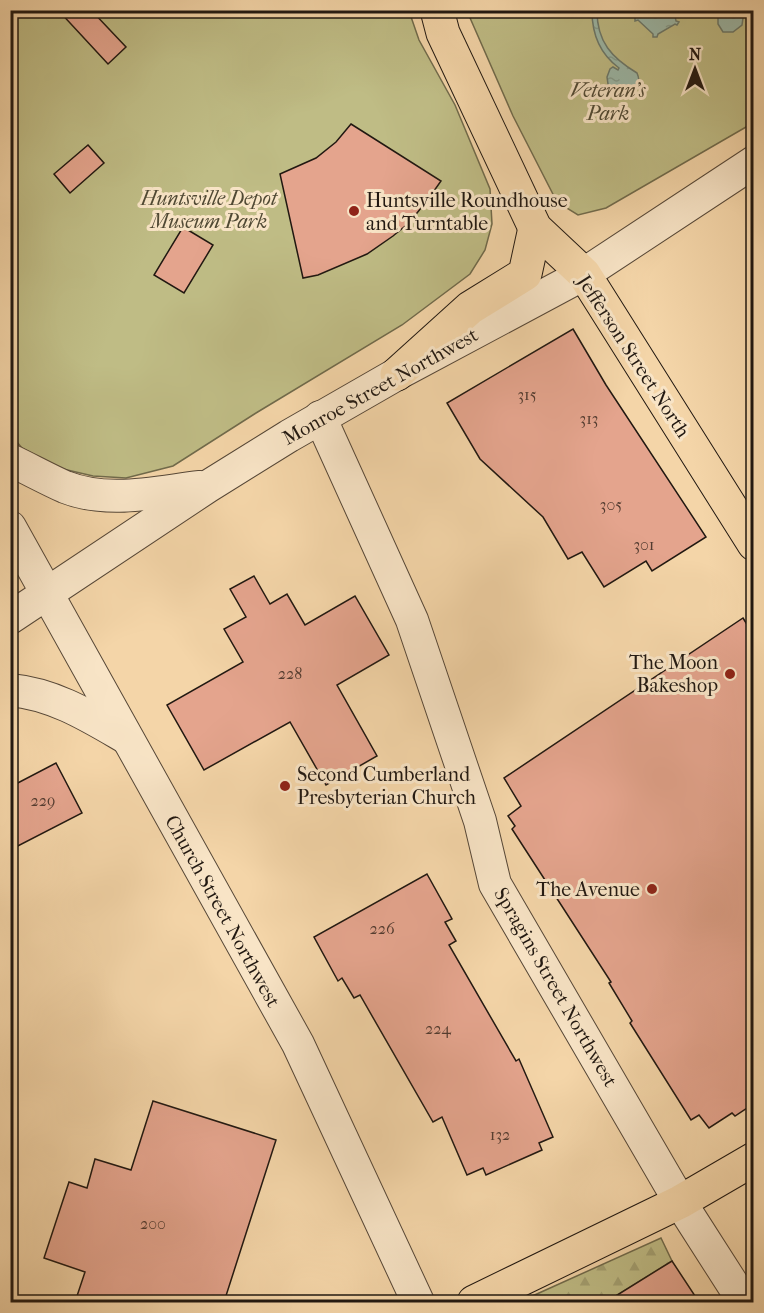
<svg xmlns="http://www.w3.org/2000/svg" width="764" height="1313" viewBox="0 0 764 1313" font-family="'IM FELL French Canon',serif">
	<defs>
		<pattern id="forest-firs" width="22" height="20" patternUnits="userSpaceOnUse" patternTransform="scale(1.5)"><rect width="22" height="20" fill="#bfbc85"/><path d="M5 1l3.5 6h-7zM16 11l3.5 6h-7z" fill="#a4a172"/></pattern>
		<pattern id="water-ripples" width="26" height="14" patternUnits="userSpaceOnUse" patternTransform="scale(1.5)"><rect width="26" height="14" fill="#9cb9a9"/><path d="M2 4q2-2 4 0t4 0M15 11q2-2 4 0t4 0" fill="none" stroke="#869e90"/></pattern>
	</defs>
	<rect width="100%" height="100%" fill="#f4d5a8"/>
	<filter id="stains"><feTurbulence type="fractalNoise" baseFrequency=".00333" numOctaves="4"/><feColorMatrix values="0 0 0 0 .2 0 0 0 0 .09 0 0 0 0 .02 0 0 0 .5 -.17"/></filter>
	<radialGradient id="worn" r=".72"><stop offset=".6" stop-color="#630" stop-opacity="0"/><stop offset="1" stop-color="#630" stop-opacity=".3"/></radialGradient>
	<g fill="#bfbc85" stroke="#706a4b" stroke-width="1.5">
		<path d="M11,11h398l10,29 36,65 35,84 2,35 -7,26 -15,24 -68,51 -146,88 -83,53 -47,12 -33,-2 -30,-7 -18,-8 -23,-13 -11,-13z"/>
		<path d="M467,11h286v112l-147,85 -28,7 -21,-13 -44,-86z"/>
	</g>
	<path fill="url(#forest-firs)" stroke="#706a4b" stroke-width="1.5" d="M661,1238l11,23 -66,41h-82l4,-4z"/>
	<g fill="url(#water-ripples)" stroke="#6b796c" stroke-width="1.5">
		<path d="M592,11h5c0,31 15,47 40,62 9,21 -18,24 -29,11l-1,-7 3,-8 3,-2 5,3 1,-2c-19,-14 -27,-34 -27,-57z"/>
		<path d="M640,11h34l2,10 3,1 -2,3 -2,-1 -17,10 -1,3h-4v-3l-15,-14 -3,1v-3l3,-2z"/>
		<path d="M718,11h26l-2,14 -9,7h-10l-5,-8z"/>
	</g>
	<g fill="#e4a48d" stroke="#211811" stroke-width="1.5">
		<path d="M58,10h33l35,37 -18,17z"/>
		<path d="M351,124l90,57 -12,17 -20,25 -16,13 -26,18 -49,21 -15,3 -23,-104 36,-16 20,-16z"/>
		<path d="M88,145l16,18 -34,30 -16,-19z"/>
		<path d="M183,227l30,18 -29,48 -30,-18z"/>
		<path d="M573,329l33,56 100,152 -54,34 -6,-10 -42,26 -22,-35 -14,7 -25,-42 -63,-58 -33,-56z"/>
		<path d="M254,576l16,28 17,-10 18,31 50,-29 34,59 -52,30 40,71 -51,29 -36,-63 -86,48 -37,-65 76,-43 -19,-33 22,-12 -16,-28z"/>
		<path d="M743,618l10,16v470l-18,12 -3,-3 -23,15 -10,-13 -8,5 -61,-97 2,-2 -23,-38 2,-1 -99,-153 3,-3 -7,-10 13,-10 -17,-28z"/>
		<path d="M56,763l26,50 -72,37v-63z"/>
		<path d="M427,874l25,45 -7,3 11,19 -7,4 67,116 3,-2 34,78 -14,6 3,7 -56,25 -3,-7 -16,7 -25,-58 -9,5 -73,-127 -6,3 -12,-20 -4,3 -24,-44z"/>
		<path d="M153,1101l123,39 -52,162h-149l10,-30 -41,-14 25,-76 18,6 8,-29 36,11z"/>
		<path d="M672,1261l27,41h-93z"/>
	</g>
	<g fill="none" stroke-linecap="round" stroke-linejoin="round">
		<g stroke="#564737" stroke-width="34">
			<g id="minor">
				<path d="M320,417l92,203 68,201 15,63 185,318 64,100"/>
				<path d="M10,460c19,9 37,19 55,27 43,17 91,5 135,0"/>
				<path d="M10,527l288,517 120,258"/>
				<path d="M10,618l197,-131 82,-51 108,-62 187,-100 170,-112"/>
				<path d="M10,690c44,4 79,26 115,47"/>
			</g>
		</g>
		<g stroke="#211811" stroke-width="35">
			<g id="major">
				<path d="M437,10l6,23 92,195 49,46 170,270"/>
				<path d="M397,374l73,-66 55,-34 10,-46"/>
				<path d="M474,1302l206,-100 74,-43"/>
			</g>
		</g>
		<use href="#minor" stroke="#f8e4c6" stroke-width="32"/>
		<use href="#major" stroke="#f4d5a8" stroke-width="33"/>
	</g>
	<g fill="#8f2418" stroke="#f8e4c6" stroke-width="2">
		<circle cx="354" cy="211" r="6"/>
		<circle cx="730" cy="674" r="6"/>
		<circle cx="285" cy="786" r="6"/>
		<circle cx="652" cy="889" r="6"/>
	</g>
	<g text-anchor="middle" stroke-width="6" stroke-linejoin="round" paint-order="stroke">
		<g font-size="16" fill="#523b30">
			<text x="527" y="400">315</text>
			<text x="589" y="424">313</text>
			<text x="611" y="510">305</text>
			<text x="644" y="550">301</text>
			<text x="290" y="679">228</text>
			<text x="43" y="806">229</text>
			<text x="382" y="934">226</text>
			<text x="438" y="1034">224</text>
			<text x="500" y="1140">132</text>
			<text x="153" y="1229">200</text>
		</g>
		<g font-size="20" font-style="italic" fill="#504934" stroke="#f8e4c6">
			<text x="608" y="97">Veteran's<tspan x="608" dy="23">Park</tspan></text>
			<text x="209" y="205">Huntsville Depot<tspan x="209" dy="23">Museum Park</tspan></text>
		</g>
		<g font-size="20" fill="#211811" stroke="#f8e4c6" text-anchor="start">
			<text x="366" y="207">Huntsville Roundhouse<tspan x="366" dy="23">and Turntable</tspan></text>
			<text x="718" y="669" text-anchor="end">The Moon<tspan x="718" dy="23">Bakeshop</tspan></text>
			<text x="297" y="781">Second Cumberland<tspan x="297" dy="23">Presbyterian Church</tspan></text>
			<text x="640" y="896" text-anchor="end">The Avenue</text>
		</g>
		<g font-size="20" fill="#211811" stroke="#f8e4c6">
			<text transform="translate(634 356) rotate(57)" y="7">Jefferson Street North</text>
			<text transform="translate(380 386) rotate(-29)" y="7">Monroe Street Northwest</text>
			<text transform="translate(223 911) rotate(61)" y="7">Church Street Northwest</text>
			<text transform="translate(556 987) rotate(60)" y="7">Spragins Street Northwest</text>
		</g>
	</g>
	<rect width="764" height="1313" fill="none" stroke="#f4d5a8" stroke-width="36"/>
	<rect x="12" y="12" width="740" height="1289" fill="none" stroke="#211811" stroke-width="3"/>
	<rect x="18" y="18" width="728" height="1277" fill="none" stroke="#211811" stroke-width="1.5"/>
	<g transform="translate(695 69)" stroke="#f8e4c6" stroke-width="4.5" paint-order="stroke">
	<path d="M0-4.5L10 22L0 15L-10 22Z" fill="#211811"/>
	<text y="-9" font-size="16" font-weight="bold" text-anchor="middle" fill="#211811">N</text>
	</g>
	<rect width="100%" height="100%" filter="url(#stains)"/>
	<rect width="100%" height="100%" fill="url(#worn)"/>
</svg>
